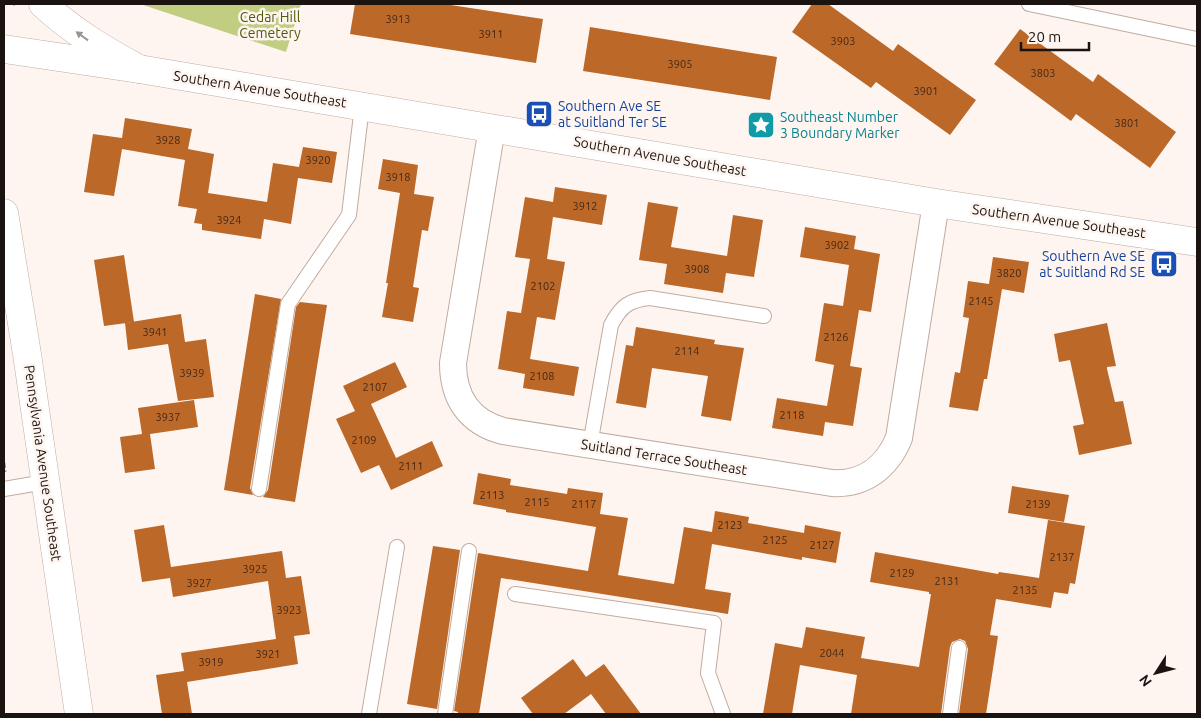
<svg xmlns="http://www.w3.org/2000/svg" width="1201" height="718" viewBox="0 0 1201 718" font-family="Ubuntu,sans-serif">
	<rect width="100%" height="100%" fill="#fef5f0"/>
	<path fill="#c1ce82" d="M140,4h161l-15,48z"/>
	<g fill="#bb6829">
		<path d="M355,4h89l99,15 -7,44 -186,-29z"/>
		<path d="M812,4h16l65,47 5,-7 78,56 -26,35 -74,-53 -5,6 -79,-56z"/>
		<path d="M590,27l187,30 -7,43 -187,-29z"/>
		<path d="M1020,29l73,53 5,-8 78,58 -26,36 -74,-54 -5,7 -77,-57z"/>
		<path d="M125,118l67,11 -4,20 26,5 -6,39 59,9 6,-39 26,4 4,-20 34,5 -5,31 -34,-5 -7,46 -27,-5 -3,20 -59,-9v-6l-8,-1 3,-14 -19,-3 7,-46 -63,-11 -8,47 -30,-4 9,-58 29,4z"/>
		<path d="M383,159l35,6 -4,29 20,3 -6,34 -6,-1 -9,57 6,1 -6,34 -31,-5 6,-34h-2l14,-90 -22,-4z"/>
		<path d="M555,187l52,8 -5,30 -49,-8 -6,42 18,3 -10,58 -18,-3 -7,42 49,8 -5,29 -51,-8 2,-14 -27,-5 9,-58 14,2 9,-54 -15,-2 10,-60 28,5z"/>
		<path d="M648,202l30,5 -7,40 56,9 6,-41 30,5 -9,57 -28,-4 -3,20 -59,-9 3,-20 -28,-4z"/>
		<path d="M805,227l51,9 -2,13 26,5 -9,58 -12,-2 -9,56 12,2 -9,58 -28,-4 -2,14 -51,-8 5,-30 50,8 7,-41 -19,-4 9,-58 19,3 6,-41 -49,-8z"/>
		<path d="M124,255l10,67 -30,4 -10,-66z"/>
		<path d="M993,257l36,5 -5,31 -22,-4 -15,90h-3l-6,32 -29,-4 6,-35 5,1 9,-55 -6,-1 5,-36 21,3z"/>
		<path d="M255,294l26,5 -31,189 3,7 -29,-5z"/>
		<path d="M300,302l27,3 -32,197 -32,-5 5,-7 28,-183z"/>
		<path d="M181,314l4,28 21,-3 8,58 -36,4 -10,-57 -40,6 -3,-27z"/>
		<path d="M1107,323l9,43 -9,1v2l8,33 8,-1 9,43 -53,11 -6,-29 11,-2 -14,-64 -11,2 -5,-28z"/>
		<path d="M636,327l79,13 -1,4 30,4 -13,73 -30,-5 7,-40 -56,-8 -6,40 -30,-5 10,-58 7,1z"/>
		<path d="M395,362l12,25 -36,17 25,54 36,-17 11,25 -52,24 -12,-25 -18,8 -25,-54 19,-8 -12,-25z"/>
		<path d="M194,400l4,27 -48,7 5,35 -30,4 -5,-36 22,-3 -4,-26z"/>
		<path d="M478,473l33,6 -1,6 57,9 1,-6 35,5 -3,21 28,4 -10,57 56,9 10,-57 28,5 3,-21 34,6 -1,6 56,10 1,-8 36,7 -5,31 -34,-6v3l-90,-16 -7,45 26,4 -3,21 -227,-36 -22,136h-21v-2l-4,-1 24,-158 110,18 8,-44 -90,-15v-2l-33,-6z"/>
		<path d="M1012,486l57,9 -5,27 -56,-9z"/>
		<path d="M1048,520l37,6 -10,58 -5,-1 -2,11 -14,-2 -3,16 -55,-9 -6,36 8,1 -12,78h-27l9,-65 -3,-8 -5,-2 -8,3 -2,5 -9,67h-90l6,-39 -57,-10 -8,49h-29l12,-71 27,5 4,-21 59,10 -4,21 58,9 12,-73h-2v-2l-59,-10 5,-30 123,22 1,-2 40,6z"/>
		<path d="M164,525l7,42 111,-16 4,27 15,-2 9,58 -16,2 4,28 -111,18 5,32h-30l-6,-39 28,-4 -3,-18 95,-14 -8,-58 -95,16 -3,-19 -28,4 -8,-52z"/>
		<path d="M433,546l27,4 -23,159 -30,-5z"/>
		<path d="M573,659l13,18 18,-13 37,50h-35l-15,-20 -27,20h-31l-12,-16z"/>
	</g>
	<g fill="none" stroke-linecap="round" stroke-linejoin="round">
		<g stroke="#c1ac9f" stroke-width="16">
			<g id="lane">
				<path d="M1029,4l168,35"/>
				<path d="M590,445l21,-120c10,-19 18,-25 39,-27l114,18"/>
				<path d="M4,489l41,-7"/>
				<path d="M259,489l29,-185 61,-89 13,-109"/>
				<path d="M515,594l199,29 -6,50 15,41"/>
				<path d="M369,714l28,-167"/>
				<path d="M445,714l24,-163"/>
				<path d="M950,714l9,-66"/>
			</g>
		</g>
		<g stroke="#c1ac9f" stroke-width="28">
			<path id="street" d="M492,128l-39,235c0,35 16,59 50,68l329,52c32,2 55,-16 67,-45l37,-235"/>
		</g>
		<g stroke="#c1ac9f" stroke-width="29">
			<path id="secondary" d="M4,49l135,20 797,134 261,39"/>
		</g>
		<g stroke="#c1ac9f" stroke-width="29">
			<g id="highway">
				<path d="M43,4c29,27 61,46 96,65"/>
				<path d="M4,213l23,141 52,360"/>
			</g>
		</g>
		<g stroke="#99918c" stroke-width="3" stroke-dasharray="5 2.5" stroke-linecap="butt">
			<path d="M13,4h2"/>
			<path d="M4,463l1,9"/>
		</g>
		<use href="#lane" stroke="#fff" stroke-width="14"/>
		<use href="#street" stroke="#fff" stroke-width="26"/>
		<use href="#secondary" stroke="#fff" stroke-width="28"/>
		<use href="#highway" stroke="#fff" stroke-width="28"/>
	</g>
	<defs><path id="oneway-solid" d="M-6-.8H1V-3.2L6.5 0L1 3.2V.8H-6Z" transform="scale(1.25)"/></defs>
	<use fill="#989593" href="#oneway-solid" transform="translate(82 36) rotate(-144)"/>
	<defs>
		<g id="bus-square" transform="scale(1.4375)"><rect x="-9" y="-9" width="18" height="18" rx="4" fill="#1a4fb4" stroke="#fef5f0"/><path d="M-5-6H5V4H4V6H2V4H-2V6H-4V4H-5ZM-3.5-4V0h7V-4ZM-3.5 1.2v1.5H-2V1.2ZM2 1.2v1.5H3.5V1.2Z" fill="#fff"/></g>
		<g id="sight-square" transform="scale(1.4375)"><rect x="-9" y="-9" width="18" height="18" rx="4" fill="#0f9aa8" stroke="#fef5f0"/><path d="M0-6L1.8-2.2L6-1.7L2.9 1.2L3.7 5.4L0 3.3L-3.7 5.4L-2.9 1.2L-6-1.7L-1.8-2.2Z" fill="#fff"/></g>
	</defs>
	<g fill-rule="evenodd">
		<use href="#bus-square" x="539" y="114"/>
		<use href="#sight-square" x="761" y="125"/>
		<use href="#bus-square" x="1164" y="264"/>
	</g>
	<g text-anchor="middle" stroke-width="5" stroke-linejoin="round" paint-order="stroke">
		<g font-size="11" fill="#432816">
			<text x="398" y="23">3913</text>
			<text x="491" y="38">3911</text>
			<text x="843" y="45">3903</text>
			<text x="680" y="68">3905</text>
			<text x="1043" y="77">3803</text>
			<text x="926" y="95">3901</text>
			<text x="1127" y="127">3801</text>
			<text x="168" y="144">3928</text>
			<text x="318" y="164">3920</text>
			<text x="398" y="181">3918</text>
			<text x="585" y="210">3912</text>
			<text x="229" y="224">3924</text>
			<text x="837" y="249">3902</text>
			<text x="697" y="273">3908</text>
			<text x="1009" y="277">3820</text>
			<text x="543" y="290">2102</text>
			<text x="981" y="305">2145</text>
			<text x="155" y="336">3941</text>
			<text x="836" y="341">2126</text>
			<text x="687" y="355">2114</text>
			<text x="192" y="377">3939</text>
			<text x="542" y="380">2108</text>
			<text x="375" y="391">2107</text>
			<text x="792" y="419">2118</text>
			<text x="168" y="421">3937</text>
			<text x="364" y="444">2109</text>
			<text x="411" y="470">2111</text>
			<text x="492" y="499">2113</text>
			<text x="537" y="506">2115</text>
			<text x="584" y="508">2117</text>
			<text x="1038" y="508">2139</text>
			<text x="730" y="529">2123</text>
			<text x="775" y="544">2125</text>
			<text x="822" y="549">2127</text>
			<text x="1062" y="561">2137</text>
			<text x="255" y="573">3925</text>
			<text x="902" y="577">2129</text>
			<text x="947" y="585">2131</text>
			<text x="199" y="587">3927</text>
			<text x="1025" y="594">2135</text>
			<text x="289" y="614">3923</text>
			<text x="832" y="657">2044</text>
			<text x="268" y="658">3921</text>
			<text x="211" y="666">3919</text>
		</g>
		<g font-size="14" fill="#515a0d" stroke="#fef5f0">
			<text x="270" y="22">Cedar Hill<tspan x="270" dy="16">Cemetery</tspan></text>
		</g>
		<g font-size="14" fill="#1b130f" stroke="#fef5f0">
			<text transform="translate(260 89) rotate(9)" y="5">Southern Avenue Southeast</text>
			<text transform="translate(660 156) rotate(10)" y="5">Southern Avenue Southeast</text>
			<text transform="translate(1059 221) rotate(8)" y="5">Southern Avenue Southeast</text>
			<text transform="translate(664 457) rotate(9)" y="5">Suitland Terrace Southeast</text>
			<text transform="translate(43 463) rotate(82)" y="5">Pennsylvania Avenue Southeast</text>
		</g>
		<g font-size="14" fill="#164399" stroke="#fef5f0" text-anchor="start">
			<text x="558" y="111">Southern Ave SE<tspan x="558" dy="16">at Suitland Ter SE</tspan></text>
			<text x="1145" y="261" text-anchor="end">Southern Ave SE<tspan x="1145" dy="16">at Suitland Rd SE</tspan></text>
		</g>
		<g font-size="14" fill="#0d838f" stroke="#fef5f0" text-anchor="start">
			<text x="780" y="122">Southeast Number<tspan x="780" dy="16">3 Boundary Marker</tspan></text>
		</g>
	</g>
	<rect width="1201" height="718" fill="none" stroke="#1b130f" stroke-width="10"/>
	<g transform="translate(1156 673) rotate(234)" stroke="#fef5f0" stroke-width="4" paint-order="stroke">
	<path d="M0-4L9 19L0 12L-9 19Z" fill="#1b130f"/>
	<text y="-8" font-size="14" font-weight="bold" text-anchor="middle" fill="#1b130f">N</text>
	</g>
	<path d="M1021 42v8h68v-8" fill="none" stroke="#1b130f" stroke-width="2.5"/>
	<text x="1028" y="42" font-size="15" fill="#1b130f" stroke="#fef5f0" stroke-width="4" paint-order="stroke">20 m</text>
</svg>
